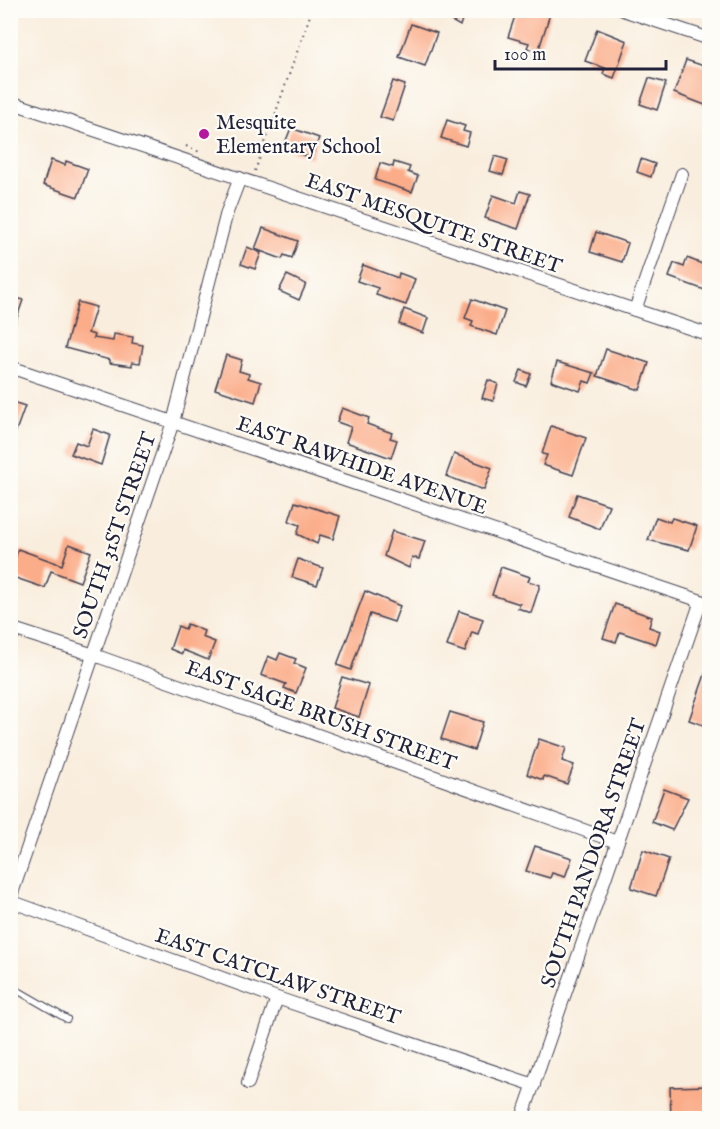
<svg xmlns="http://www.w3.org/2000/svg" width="720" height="1129" viewBox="0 0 720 1129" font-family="'IM FELL English',serif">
	<rect width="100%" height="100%" fill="#fdfcf7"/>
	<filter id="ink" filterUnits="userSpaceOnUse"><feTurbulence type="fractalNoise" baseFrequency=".0167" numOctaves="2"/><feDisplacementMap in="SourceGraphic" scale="12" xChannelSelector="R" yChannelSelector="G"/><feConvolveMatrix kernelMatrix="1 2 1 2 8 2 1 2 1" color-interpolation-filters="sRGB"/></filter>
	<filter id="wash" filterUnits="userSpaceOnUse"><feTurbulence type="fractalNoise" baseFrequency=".008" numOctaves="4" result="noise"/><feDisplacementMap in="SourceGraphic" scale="24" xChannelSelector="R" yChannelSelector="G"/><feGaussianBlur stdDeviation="1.35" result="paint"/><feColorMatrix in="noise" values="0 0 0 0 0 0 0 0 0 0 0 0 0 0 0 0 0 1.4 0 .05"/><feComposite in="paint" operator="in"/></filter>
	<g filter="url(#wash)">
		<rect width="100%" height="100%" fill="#f9eede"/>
		<g id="blocks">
			<g fill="#fbac88">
				<path d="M432,10h33l-5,16z"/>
				<path d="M517,10h21l12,4 -12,38 -11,-4 2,-5 -21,-6z"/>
				<path d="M411,24l26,9 -12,33 -26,-9z"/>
				<path d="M597,29l30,12 -13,37 -11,-4 2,-6 -20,-7z"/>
				<path d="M686,60l24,8v25l-5,12 -31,-12z"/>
				<path d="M649,78l17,5 -9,27 -17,-6z"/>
				<path d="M393,81l12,4 -12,36 -13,-4z"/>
				<path d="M447,120l18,6 -2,5 7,2 -4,13 -25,-8z"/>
				<path d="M291,128l28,10 -8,20 -28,-10z"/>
				<path d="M495,156l13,4 -5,15 -13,-4z"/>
				<path d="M641,159l14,5 -4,13 -14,-5z"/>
				<path d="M51,160l14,5 1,-4 22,8 -10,28 -35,-12z"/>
				<path d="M394,162l16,5 -2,5 10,4 -6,16 -37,-12 5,-17 13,4z"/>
				<path d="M520,191l10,3 -12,35 -33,-11 8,-23 23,8z"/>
				<path d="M263,228l35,13 -6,17 -8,-3 -2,4 -27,-10z"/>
				<path d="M596,232l32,11 -6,19 -32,-10z"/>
				<path d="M247,247l14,6 -6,16 -14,-5z"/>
				<path d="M687,258l23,9v25l-41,-15 5,-14 10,4z"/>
				<path d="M363,265l35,13 1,-5 16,6 -9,26 -30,-10 2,-7 -21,-7z"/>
				<path d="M287,275l19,9 -7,16 -20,-9z"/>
				<path d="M10,296l13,4 -11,32h-2z"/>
				<path d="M472,299l33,12 -8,24 -26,-9 2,-5 -8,-3z"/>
				<path d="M78,302l18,5 -8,26 6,2 -1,3 20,3 1,-7 19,3 -1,6 11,2 -3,18 -8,-1v4l-22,-3v-3l-45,-12z"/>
				<path d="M404,309l24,9 -5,15 -24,-9z"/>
				<path d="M606,349l43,14 -9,27 -43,-14z"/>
				<path d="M226,355l16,5 -3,11 10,3 -1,4 13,4 -6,20 -40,-13z"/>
				<path d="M557,362l37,11 -4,10 -6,-2 -4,10 -29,-10z"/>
				<path d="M521,370l10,4 -5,12 -10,-4z"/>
				<path d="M488,380l10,4 -5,17 -11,-3z"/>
				<path d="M10,401l15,5 -13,36h-2z"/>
				<path d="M342,408l27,10 -2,6 25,9 -2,5 7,2 -6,18 -45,-16 5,-15 -14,-5z"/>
				<path d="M551,426l35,12 -13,37 -30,-10 4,-10 -5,-1z"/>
				<path d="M93,429l17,6 -9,30 -30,-11 5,-12 11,4z"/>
				<path d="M454,454l38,14 -8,22 -38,-14z"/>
				<path d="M577,494l32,11 -9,24 -31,-12z"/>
				<path d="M295,502l45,14 -7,23 -13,-4 -3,9 -20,-10 3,-9 -11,-4z"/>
				<path d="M656,517l14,5 2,-4 25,8 -8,24 -41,-10z"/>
				<path d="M392,531l33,10 -6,18 -7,-2 -3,11 -25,-12z"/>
				<path d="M69,544l22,8 -11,30 -29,-11 -6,17 -35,-12 8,-27 44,16z"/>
				<path d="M298,559l25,9 -6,17 -25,-8z"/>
				<path d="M501,567l29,10 -2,4 12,4 -9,28 -13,-5 2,-4 -28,-9z"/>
				<path d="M365,591l35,15 -6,16 -24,-8 -19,56 -14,-5z"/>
				<path d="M615,604l37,13 -3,10 11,4 -4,13 -36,-12 -4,10 -13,-4z"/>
				<path d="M459,611l24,8 -5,15 -6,-2 -7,20 -18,-6z"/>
				<path d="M187,624l17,7 -2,6 13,5 -7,18 -25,-10 -1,4 -12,-5 8,-23 7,3z"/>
				<path d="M280,653l16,6 -2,4 12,5 -10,25 -12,-5 2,-4 -25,-9 7,-19 9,4z"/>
				<path d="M708,666l2,52 -4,8 -17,-6z"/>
				<path d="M342,677l27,8 -10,32 -27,-9z"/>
				<path d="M450,712l33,10 -9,28 -33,-11z"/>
				<path d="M539,739l27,9 -4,13 12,4 -7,19 -23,-8 -1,4 -16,-6z"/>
				<path d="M664,789l24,9 -16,32 -20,-8z"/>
				<path d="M535,846l37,12 -7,19 -13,-4 -2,5 -24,-7z"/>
				<path d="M643,850l26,9 -13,37 -25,-8z"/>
				<path d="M710,1086v33h-39l-1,-32z"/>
			</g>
		</g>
	</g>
	<g filter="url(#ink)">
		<use href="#blocks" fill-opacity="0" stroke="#424153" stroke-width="1.5"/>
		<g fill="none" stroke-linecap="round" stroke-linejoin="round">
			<g stroke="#424153" stroke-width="8">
				<path id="lane" d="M10,986l57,33"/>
			</g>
			<g stroke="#424153" stroke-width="14">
				<g id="street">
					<path d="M623,10l87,29"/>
					<path d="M10,102l700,233"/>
					<path d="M635,310l47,-136"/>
					<path d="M10,367l691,234 -179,517"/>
					<path d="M10,628l84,27 523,187"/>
					<path d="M10,899l163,-477 54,-210 13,-34"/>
					<path d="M10,901l267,97 257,87"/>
					<path d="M248,1083l29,-85"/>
				</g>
			</g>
			<g stroke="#424153" stroke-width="2" stroke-dasharray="1.5 4.5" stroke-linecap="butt">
				<path d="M186,146l16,7"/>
				<path d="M255,171l57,-161"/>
			</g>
			<use href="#lane" stroke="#fff" stroke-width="6"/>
			<use href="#street" stroke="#fff" stroke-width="12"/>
		</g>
	</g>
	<circle fill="#b5179e" stroke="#fdfcf7" stroke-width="2" cx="204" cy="134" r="6"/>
	<g text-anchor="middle" stroke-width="4.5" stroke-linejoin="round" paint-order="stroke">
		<g font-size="21" fill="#22223b" stroke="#fdfcf7" text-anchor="start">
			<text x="216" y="129">Mesquite<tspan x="216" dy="24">Elementary School</tspan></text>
		</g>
		<g font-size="21" fill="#22223b" stroke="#fdfcf7">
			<text transform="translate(434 223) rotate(19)" y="7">EAST MESQUITE STREET</text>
			<text transform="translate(362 465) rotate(19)" y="7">EAST RAWHIDE AVENUE</text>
			<text transform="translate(114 535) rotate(-71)" y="7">SOUTH 31ST STREET</text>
			<text transform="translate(321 715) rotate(20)" y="7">EAST SAGE BRUSH STREET</text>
			<text transform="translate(593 853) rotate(-71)" y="7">SOUTH PANDORA STREET</text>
			<text transform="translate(278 976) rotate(19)" y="7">EAST CATCLAW STREET</text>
		</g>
	</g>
	<rect width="720" height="1129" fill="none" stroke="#fdfcf7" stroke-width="36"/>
	<path d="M495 60v9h171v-9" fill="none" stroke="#22223b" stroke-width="3"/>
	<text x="504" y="60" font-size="18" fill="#22223b" stroke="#fdfcf7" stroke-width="4.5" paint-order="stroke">100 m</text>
</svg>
